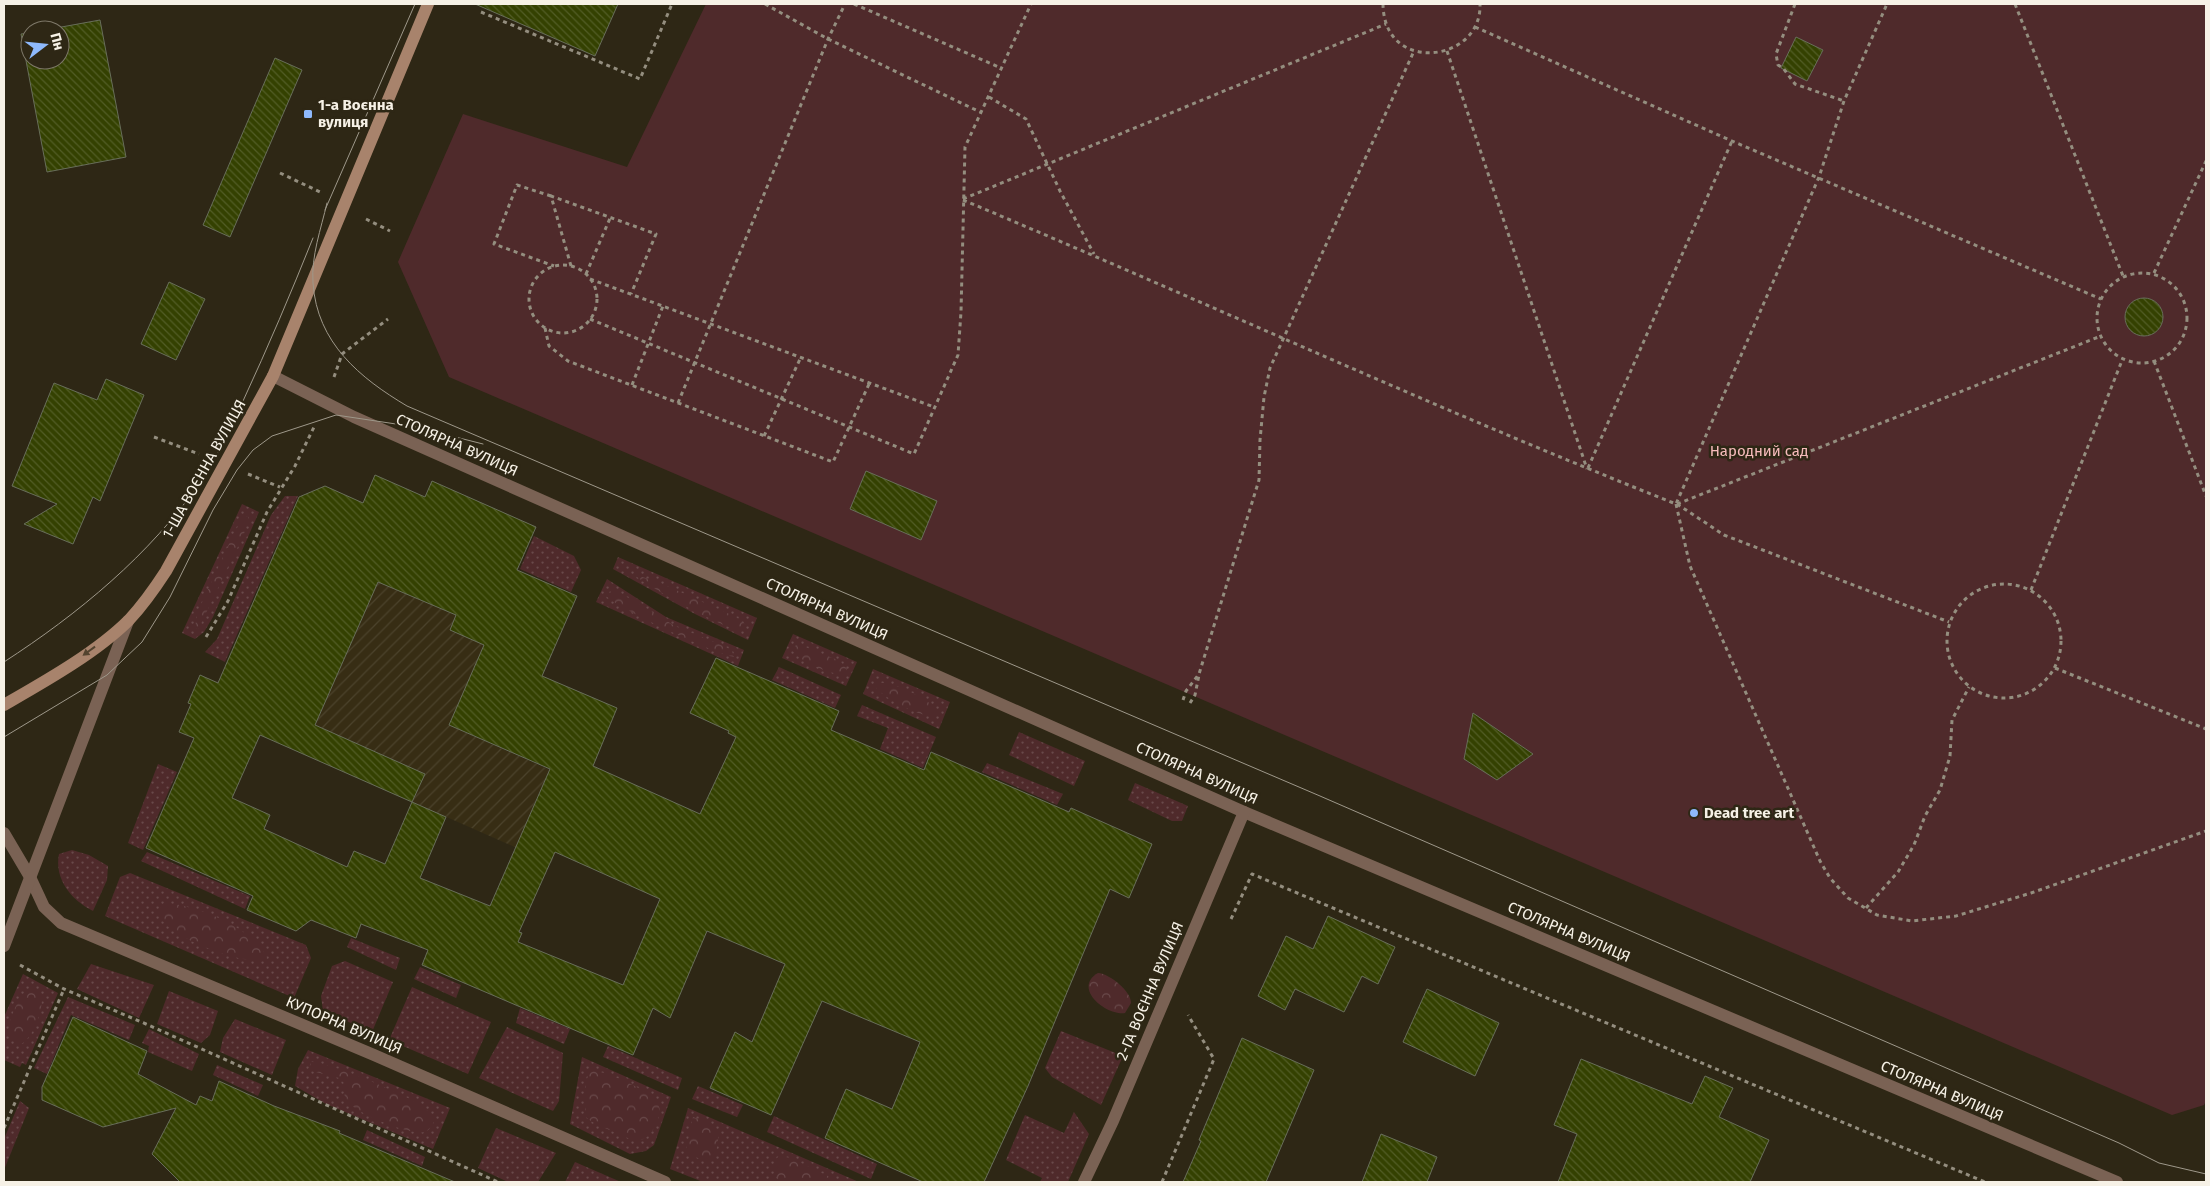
<svg xmlns="http://www.w3.org/2000/svg" width="2210" height="1186" viewBox="0 0 2210 1186" font-family="'Fira Sans',sans-serif">
	<defs>
		<pattern id="industrial-furrows" width="10" height="10" patternUnits="userSpaceOnUse" patternTransform="scale(1.25)"><rect width="10" height="10" fill="#372d14"/><path d="M-1 1l2-2M0 10L10 0M9 11l2-2" fill="none" stroke="#4b422b"/></pattern>
		<pattern id="grass-dots" width="8" height="8" patternUnits="userSpaceOnUse" patternTransform="scale(1.25)"><rect width="8" height="8" fill="#4f2a2b"/><path d="M2 2h.1M6 6h.1" fill="none" stroke="#69494a" stroke-width="1.8" stroke-linecap="round"/></pattern>
		<pattern id="forest-crowns" width="20" height="18" patternUnits="userSpaceOnUse" patternTransform="scale(1.25)"><rect width="20" height="18" fill="#4f2a2b"/><path d="M2 6a3 3 0 1 1 6 0M12 15a3 3 0 1 1 6 0" fill="none" stroke="#69494a"/></pattern>
		<pattern id="building-back-hatch" width="6" height="6" patternUnits="userSpaceOnUse" patternTransform="scale(1.25)"><rect width="6" height="6" fill="#344101"/><path d="M-1 5l2 2M0 0l6 6M5-1l2 2" fill="none" stroke="#525d26"/></pattern>
	</defs>
	<rect width="100%" height="100%" fill="#2e2715"/>
	<path fill="url(#industrial-furrows)" d="M375,475l50,22 7,-16 104,46 -87,198 101,45 -16,34 36,16 -19,43 -363,-160 12,-28 18,7 81,-185 26,-11 38,17z"/>
	<g fill="url(#grass-dots)">
		<path d="M285,496h13l-73,166 -20,-10 12,-13 54,-124z"/>
		<path d="M242,504l17,8 -46,105 -9,15 -9,7 -13,-6z"/>
		<path d="M534,536l40,20 7,14 -10,22 -51,-23z"/>
		<path d="M618,557l139,61 -9,22 -53,-26 -82,-45z"/>
		<path d="M607,579l59,38 78,33 -6,16 -142,-64z"/>
		<path d="M793,634l64,28 -11,24 -64,-28z"/>
		<path d="M779,667l62,28 -6,13 -63,-28z"/>
		<path d="M873,669l77,33 -11,27 -76,-35z"/>
		<path d="M862,705l74,32 -13,31 -43,-19 8,-21 -31,-12z"/>
		<path d="M1019,732l66,29 -11,25 -65,-31z"/>
		<path d="M987,763l76,31 -6,11 -75,-33z"/>
		<path d="M158,764l19,8 -34,78 -15,-7z"/>
		<path d="M1135,783l53,23 -6,15h-10l-44,-21z"/>
		<path d="M72,850l17,5 19,11 -1,14 -14,31c-22,-11 -39,-32 -34,-57z"/>
		<path d="M147,852l103,44 -5,13 -104,-48z"/>
		<path d="M130,873l176,72 5,13 -17,40 -189,-82 15,-39z"/>
		<path d="M351,938l49,20 -4,12 -49,-23z"/>
		<path d="M345,961l48,21 -21,50 -49,-21 -2,-15 11,-30z"/>
		<path d="M91,964l63,21 -15,33 -62,-29z"/>
		<path d="M420,967l41,18 -5,13 -42,-19z"/>
		<path d="M23,974l35,19 -32,72 -4,-2 -2,4 -16,-7v-43z"/>
		<path d="M412,987l79,35 -23,52 -79,-34z"/>
		<path d="M169,991l49,20 -8,24 -9,8 -44,-19z"/>
		<path d="M68,997l67,28 -6,15 -58,-25 -24,59 -13,-6z"/>
		<path d="M520,1008l50,21 -6,15 -48,-21z"/>
		<path d="M235,1019l51,21 -14,35 -52,-23 3,-14z"/>
		<path d="M507,1027l56,26 -4,48 -6,10 -74,-33z"/>
		<path d="M149,1029l50,25 -7,17 -44,-19 1,-6 -7,-3z"/>
		<path d="M1061,1031l62,25 -22,49 -49,-28 -7,-9z"/>
		<path d="M608,1046l74,32 -4,12 -75,-33z"/>
		<path d="M308,1050l142,58 -17,41 -107,-45 -31,-18 3,-17z"/>
		<path d="M582,1057l89,40 -17,48 -8,6 -16,3 -60,-30z"/>
		<path d="M217,1065l46,20 -5,11 -45,-21z"/>
		<path d="M698,1086l45,19 -6,12 -45,-18z"/>
		<path d="M20,1101l9,7 -25,62v-31z"/>
		<path d="M688,1108l171,74h-156l-33,-13z"/>
		<path d="M1074,1112l15,22 -21,48h-28l2,-4 -36,-18 19,-45 39,18z"/>
		<path d="M774,1116l103,48 -6,15 -104,-47z"/>
		<path d="M496,1128l60,25 -18,29h-30l-30,-14z"/>
		<path d="M367,1130l58,27 -3,9 -59,-26z"/>
		<path d="M575,1162l46,20h-56z"/>
	</g>
	<g fill="url(#forest-crowns)">
		<path d="M249,515l-5,19 -46,96 -3,-3 3,-16 37,-80 7,-11z"/>
		<path d="M633,574l25,8 78,35 10,8 -4,6c-18,-2 -94,-44 -109,-57z"/>
		<path d="M612,590l5,1 58,35 51,21 6,4 2,6c-18,-3 -118,-49 -129,-62z"/>
		<path d="M798,644l42,17 7,8 -3,5c-12,2 -45,-13 -51,-23l2,-5z"/>
		<path d="M879,683c12,-2 51,16 57,27l-1,6c-11,3 -55,-19 -60,-30z"/>
		<path d="M165,903c31,2 89,25 102,55l-3,3c-25,2 -85,-20 -101,-40 -3,-5 -2,-10 -2,-16z"/>
		<path d="M1098,973c12,1 33,18 33,30l-6,10c-19,3 -53,-25 -27,-40z"/>
		<path d="M28,989h5l7,4c7,11 -9,51 -22,52l-10,-9c0,-15 9,-37 20,-47z"/>
		<path d="M311,1062c18,0 90,31 108,42 6,4 12,9 16,16 -3,5 -5,10 -10,12 -14,4 -70,-19 -78,-31 -4,-5 -2,-12 -3,-18l-5,-5 -31,-8z"/>
		<path d="M593,1070c17,4 56,19 65,34 6,9 -6,34 -17,36 -9,1 -21,-5 -29,-9 -9,-4 -21,-8 -27,-15v-32l5,-13z"/>
		<path d="M693,1117l19,7 7,10 -3,19 -6,9 -15,-5 -9,-7z"/>
		<path d="M779,1156l12,2 49,24h-60l-7,-13 2,-9z"/>
	</g>
	<path fill="#4f2a2b" d="M706,4h1500v1097l-2,4 -32,10 -1723,-738 -51,-115 65,-148 164,53z"/>
	<g fill="url(#building-back-hatch)" stroke="#686e5a" fill-rule="evenodd">
		<path d="M475,4h143l-23,52z"/>
		<path d="M100,20l26,137 -79,15 -26,-138 9,-1v27h30v-30h-15z"/>
		<path d="M1796,37l27,13 -16,31 -26,-13z"/>
		<path d="M275,58l27,12 -72,167 -27,-12z"/>
		<path d="M169,282l36,17 -29,61 -35,-16z"/>
		<circle cx="2144" cy="317" r="19"/>
		<path d="M106,379l38,16 -44,106 -7,-4 -20,47 -49,-20 33,-20 -45,-18 42,-103 43,17z"/>
		<path d="M866,471l71,30 -16,39 -71,-31z"/>
		<path d="M375,475l50,22 7,-16 104,46 -19,43 60,26 -35,80 75,32 -24,58 107,48 36,-77 -8,-4 1,-2 -39,-18 26,-55 123,53 -8,19 93,40 7,-18 138,60 2,-4 81,36 -23,54 -19,-9 -82,197 -44,96h-61l-98,-44 21,-49 46,20 28,-67 -98,-41 -51,114 -61,-27 25,-56 17,10 33,-78 -78,-33 -37,87 -17,-10 -20,47 -211,-90 6,-15 -67,-26 -5,14 -45,-18 -15,11 -49,-21 6,-14 -107,-48 48,-110 -15,-6 12,-28 -3,-1 12,-28 18,8 81,-186 26,-11 38,17zM378,582l78,33 -6,15 34,15 -35,80 101,44 -60,137 -70,-28 26,-61 -34,-15 13,-28 -110,-49zM260,735l152,67 -27,62 -31,-13 -7,16 -83,-38 6,-14 -38,-17zM555,852l105,47 -37,86 -105,-43 4,-9 -3,-1z"/>
		<path d="M1473,713l60,41 -36,26 -33,-21z"/>
		<path d="M1328,916l67,31 -17,37 -16,-8 -18,36 -49,-23 -10,21 -27,-14 28,-60 27,13z"/>
		<path d="M1427,989l72,34 -24,53 -72,-34z"/>
		<path d="M73,1017l74,34 -9,23 58,31 4,-9 12,5 7,-20 55,25 66,25 -1,2 116,49h-275l-28,-28 24,-46 -73,19 -61,-27v-13z"/>
		<path d="M1242,1038l72,32 -48,112h-83l18,-41 -2,-1z"/>
		<path d="M1581,1059l111,45 13,-28 28,12 -14,29 50,23 -19,42h-192l19,-48 -23,-9z"/>
		<path d="M1381,1134l56,23 -10,25h-65z"/>
	</g>
	<g fill="none" stroke-linecap="round" stroke-linejoin="round">
		<g stroke="#948e7f" stroke-width="3" stroke-dasharray="4 4" stroke-linecap="butt">
			<path d="M765,4l63,35 152,73"/>
			<path d="M854,4l147,64"/>
			<path d="M1383,4c0,6 1,13 3,19 16,49 96,34 94,-19"/>
			<path d="M1795,4l-19,50 2,11 5,3 12,16 49,17"/>
			<path d="M2015,4l108,272"/>
			<path d="M481,12l159,67 32,-75"/>
			<path d="M1475,27l257,114 369,158"/>
			<path d="M1447,51l140,418"/>
			<path d="M989,97l37,22 34,72 34,63"/>
			<path d="M280,173l40,19"/>
			<path d="M551,196l-34,-11 -23,59 60,22"/>
			<path d="M963,199l423,-175"/>
			<path d="M963,200c238,100 473,209 713,304l143,-327 25,-76 43,-97"/>
			<path d="M366,219l24,12"/>
			<circle cx="563" cy="299" r="34"/>
			<path d="M571,266l-20,-70 105,38 -25,60"/>
			<path d="M2154,273l52,-112"/>
			<circle cx="2142" cy="318" r="45"/>
			<path d="M586,274l25,-58"/>
			<path d="M590,279l344,128"/>
			<path d="M590,319l324,135 44,-99 3,-43 4,-165 66,-143"/>
			<path d="M545,328l4,18 19,15 265,101 37,-80"/>
			<path d="M2154,361l52,135"/>
			<path d="M334,377l8,-23 46,-35"/>
			<path d="M632,385l31,-79"/>
			<path d="M678,403l150,-364 17,-35"/>
			<path d="M764,436l37,-79"/>
			<path d="M154,437l45,17"/>
			<path d="M1588,468l144,-327"/>
			<path d="M248,474l32,13"/>
			<path d="M1676,504l14,62 130,295 10,17 18,20 29,17 35,6 44,-5 75,-23 175,-62"/>
			<path d="M1677,504l424,-168"/>
			<path d="M1677,504l47,31 225,87"/>
			<circle cx="2004" cy="641" r="57"/>
			<path d="M2031,590l92,-232"/>
			<path d="M206,637l22,-36 39,-89 28,-46 19,-39"/>
			<path d="M2055,668l151,61"/>
			<path d="M1183,700l3,-9 13,-17 60,-194 1,-40 4,-43 6,-29 144,-317"/>
			<path d="M1190,703l5,-8 4,-20"/>
			<path d="M1866,908l32,-36 16,-27 11,-29 15,-26 10,-34 2,-36 17,-33"/>
			<path d="M1231,919l21,-45 733,308"/>
			<path d="M20,965l44,24 82,35 352,158"/>
			<path d="M4,1128l60,-139"/>
			<path d="M1162,1182l52,-123 -26,-44"/>
		</g>
		<g stroke="#7a6254" stroke-width="12">
			<path d="M273,376l81,41 890,395 873,370"/>
			<path d="M4,833l26,44 14,30 17,16 313,132 291,127"/>
			<path d="M4,946l124,-325"/>
			<path d="M1084,1182l29,-61 131,-309"/>
		</g>
		<path stroke="#a8836c" stroke-width="12" d="M4,705c40,-23 92,-52 125,-85 14,-15 26,-32 37,-49l107,-195 155,-372"/>
		<g stroke="#9e988a" stroke-width="1">
			<path d="M327,203c-6,26 -16,53 -14,80 4,60 47,95 94,123l913,390 799,347 40,20 47,11"/>
			<path d="M325,210l90,-206"/>
			<path d="M4,662c74,-48 146,-107 197,-181 17,-24 29,-53 42,-80 25,-54 48,-108 70,-163"/>
			<path d="M4,737l103,-62 35,-33 28,-45 43,-87 24,-40 16,-20 19,-14 64,-21 80,12 67,17"/>
		</g>
	</g>
	<defs><path id="oneway-solid" d="M-6-.8H1V-3.2L6.5 0L1 3.2V.8H-6Z" transform="scale(1.25)"/></defs>
	<use fill="#53432f" href="#oneway-solid" transform="translate(89 651) rotate(144)"/>
	<g fill="#8eb9fc" stroke="#2e2715" stroke-width="2">
		<rect x="303" y="109" width="10" height="10" rx="2.5"/>
		<circle cx="1694" cy="813" r="5"/>
	</g>
	<g text-anchor="middle" stroke-width="5" stroke-linejoin="round" paint-order="stroke">
		<g font-size="15" font-weight="bold" fill="#f6f1e6" stroke="#2e2715" text-anchor="start">
			<text x="318" y="110">1-а Воєнна<tspan x="318" dy="17">вулиця</tspan></text>
			<text x="1704" y="818">Dead tree art</text>
		</g>
		<g font-size="15" fill="#f6f1e6" stroke="#2e2715">
			<text transform="translate(457 445) rotate(24)" y="5">СТОЛЯРНА ВУЛИЦЯ</text>
			<text transform="translate(204 469) rotate(-61)" y="5">1-ША ВОЄННА ВУЛИЦЯ</text>
			<text transform="translate(827 609) rotate(24)" y="5">СТОЛЯРНА ВУЛИЦЯ</text>
			<text transform="translate(1197 773) rotate(24)" y="5">СТОЛЯРНА ВУЛИЦЯ</text>
			<text transform="translate(1569 932) rotate(23)" y="5">СТОЛЯРНА ВУЛИЦЯ</text>
			<text transform="translate(1150 991) rotate(-67)" y="5">2-ГА ВОЄННА ВУЛИЦЯ</text>
			<text transform="translate(344 1025) rotate(23)" y="5">КУПОРНА ВУЛИЦЯ</text>
			<text transform="translate(1942 1091) rotate(23)" y="5">СТОЛЯРНА ВУЛИЦЯ</text>
		</g>
		<g font-size="15" fill="#f6bbbb" stroke="#2e2715">
			<text x="1759" y="456">Народний сад</text>
		</g>
	</g>
	<rect width="2210" height="1186" fill="none" stroke="#f6f1e6" stroke-width="10"/>
	<g transform="translate(45 45) rotate(74)"><circle r="24" fill="#2e2715" stroke="#7e7869"/>
	<path d="M0-4L9 19L0 12L-9 19Z" fill="#8eb9fc"/>
	<text y="-8" font-size="14" font-weight="bold" text-anchor="middle" fill="#f6f1e6">Пн</text>
	</g>
</svg>
